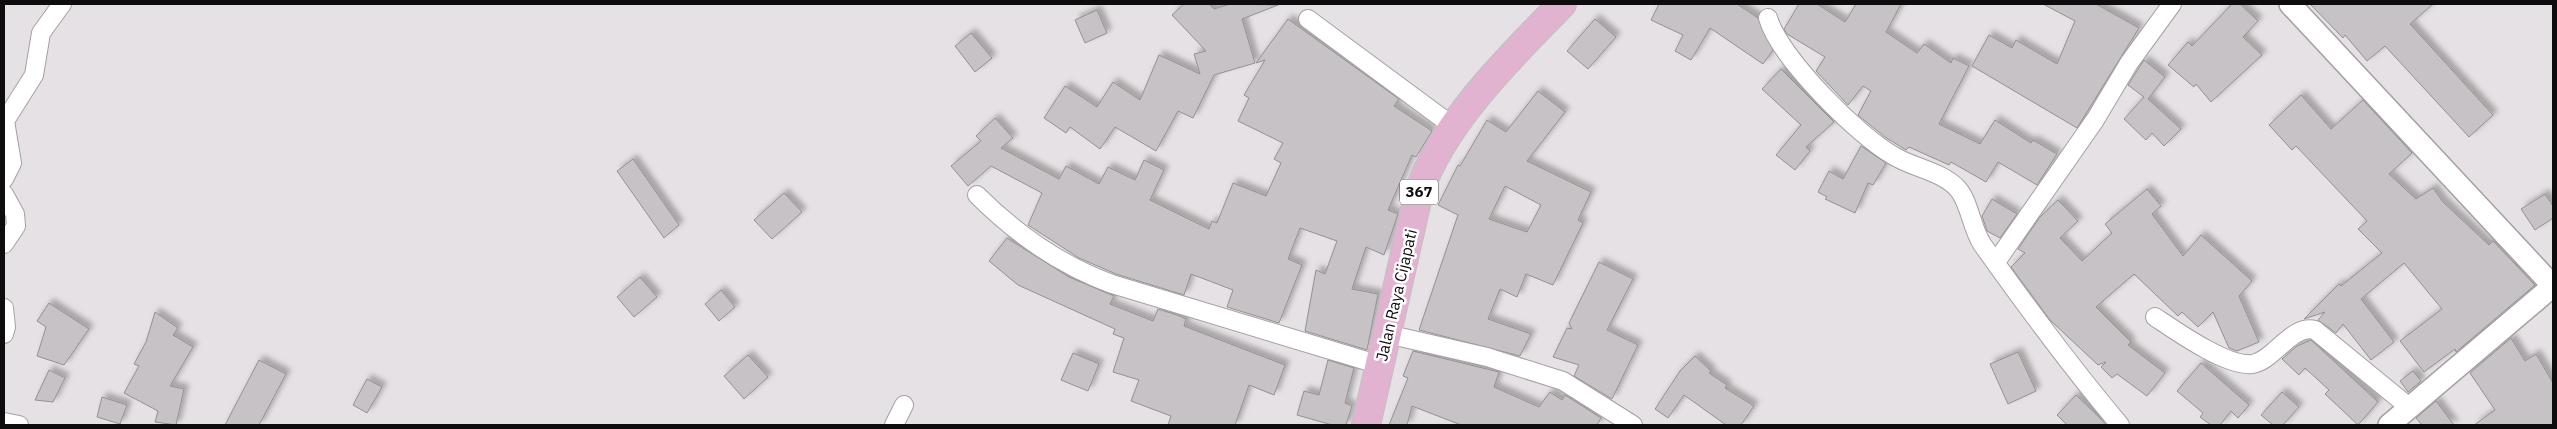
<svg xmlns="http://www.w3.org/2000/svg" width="2557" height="429" viewBox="0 0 2557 429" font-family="'IBM Plex Sans',sans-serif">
	<defs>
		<filter id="shadow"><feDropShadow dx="4.5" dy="-4.5" stdDeviation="2.5" flood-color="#0004"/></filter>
	</defs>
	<rect width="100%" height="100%" fill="#e6e1e4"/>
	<g fill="#c7c2c5" stroke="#949092" fill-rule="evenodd" filter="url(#shadow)">
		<path d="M1184,4h25l5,5 16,-5 48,1 -36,14 13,44 -41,12 -21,43 -15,-7 -22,40 -41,-24 -15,22 -30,-22 -4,6 -22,-15 21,-32 32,21 16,-25 27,18 19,-45 41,19 -6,-20 12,-3 -34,-36z"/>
		<path d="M1659,4h78l21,14 15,32 -10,14 -53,-36 -19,32 -16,-9 8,-16 -32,-15z"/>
		<path d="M1799,4h18l28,18 11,-18h45l-15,28 31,21 7,-9 27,19 2,-5 16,8 -30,58 41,20 15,-24 36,23 2,-3 24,14 -20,31 -39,-23 -12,20 -35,-20 -2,3 -40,-18 -3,3 -21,-13 -27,-22 13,-24 -8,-5 -15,19 -32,-34 9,-14 -38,-23 -3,-5z"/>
		<path d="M2043,4h53l43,24 -62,100 -105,-62 17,-31 23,13 4,-8 41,24 18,-43z"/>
		<path d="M2232,4h8l18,17 -15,16 19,18 -51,47 -15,-18 -2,3 -26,-22 20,-23 4,4z"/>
		<path d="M2310,4h123l-23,20 83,91 -24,22 -84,-91 -18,15 -22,-26 -2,3z"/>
		<path d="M1097,10l10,23 -22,10 -10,-23z"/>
		<path d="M1288,19l111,80 -5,7 38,25 -16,26 -4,-2 -24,55 10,4 -14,41 -18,-8 -14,42 26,5 -11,56 -62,-19 11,-61 9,4 12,-33 -37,-13 -12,31 14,6 -23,58 -52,-16 6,-17 -42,-16 -7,21 -68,-21 -37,-16 -51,-33 14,-32 -51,-27 -23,20 -17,-20 30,-25 -5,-5 19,-18 18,20 -12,10 58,31 7,-13 33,18 9,-17 27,13 9,-20 20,10 -14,30 59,29 3,-8 5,2 16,-40 33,13 15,-33 -7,-4 9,-16 -45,-22 11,-23 -5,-3 21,-35 -9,3z"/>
		<path d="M1595,19l21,18 -28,32 -21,-18z"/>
		<path d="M971,33l21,25 -17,14 -20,-26z"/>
		<path d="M2144,60l21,17 -17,22 33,30 -17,17 -12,-13 -6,7 -22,-21 20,-22 -16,-12z"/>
		<path d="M1781,69l53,53 -28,25 4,4 -15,19 -19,-15 25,-30 -39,-36z"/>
		<path d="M1538,91l27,21 -38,49 64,31 -13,28 5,3 -30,62 -27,-11 -9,23 -17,-8 -12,30 43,15 -11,22 -101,-26 39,-115 -20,-10 20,-40 2,1 27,-46 19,12zM1505,186l36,19 -14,27 -38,-13z"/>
		<path d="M2301,95l30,34 32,-29 49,53 -23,21 27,25 17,-11 10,14 46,43 4,-4 42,44 -79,67 -1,-3 -31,23 -24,-31 42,-32 -38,-46 -43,36 33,43 -23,18 -28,-36 -7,9 -18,-13 7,-8 -21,7 35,-35 2,2 41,-33 -24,-24 9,-8 -71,-75 -4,4 -23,-25z"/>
		<path d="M1861,146l25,17 -13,22 -5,-2 -13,30 -30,-14 2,-2 -9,-5 11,-21 14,8z"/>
		<path d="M633,159l46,66 -15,13 -47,-67z"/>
		<path d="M2147,189l14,17 -9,8 31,42 18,-21 51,46 -13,15 20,46 -22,9 -8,-3 -16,-36 -15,15 -16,-15 -4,4 -44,-42 -38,33 35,35 -3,3 37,28 -18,23 -30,-22 -5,4 -11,-11 5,-5 -8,3 -48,-45 -39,-53 14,-14 -7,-4 22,-32 18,-17 20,21 -18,17 22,23 30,-28 -7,-9z"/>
		<path d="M784,193l18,19 -30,27 -18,-19z"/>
		<path d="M2545,194l8,12v12l-18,12 -14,-21z"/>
		<path d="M1992,199l25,15 -17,24 -13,-7 -5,-15z"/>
		<path d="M1007,238l62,39 45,19 -4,8 43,17 5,-12 19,6 9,4 -2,7 101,39 -11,30 -25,-10 -14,40h-67l3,-9 -40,-15 8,-21 -26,-8 11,-34 -11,-4 2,-5 -97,-44 -29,-24z"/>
		<path d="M1599,262l34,17 -26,51 31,15 -26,54 -38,-23 5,-11 -26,-8 14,-29 5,1 -3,-6z"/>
		<path d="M640,277l17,20 -23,20 -17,-20z"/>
		<path d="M721,290l14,17 -16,14 -14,-17z"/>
		<path d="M49,303l40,26 -25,36 -27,-9 9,-29 -9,-6z"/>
		<path d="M155,312l23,16 -5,7 20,12 -23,39 14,3 -8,36 -21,-3 3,-11 -34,-18 15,-27 -5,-2 12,-22z"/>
		<path d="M2511,338l14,23 11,-7 17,29v42h-79l21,-15 -25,-37z"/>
		<path d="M2311,340l67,62 -20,23 -33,-31 4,-4 -24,-22 -6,7 -17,-16 15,-13z"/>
		<path d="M1413,351l86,21 -5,15 45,20 11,-15 12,8 3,-5 36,23 -4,7h-136l-49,-19 -5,19h-18l19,-47 -5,-2z"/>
		<path d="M2018,352l18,39 -28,13 -18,-40z"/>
		<path d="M1073,353l26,11 -11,27 -27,-11z"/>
		<path d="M748,355l20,22 -24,22 -20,-23z"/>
		<path d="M1695,356l16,15 -2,2 18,12 -2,3 29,18 -13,19h-15l-42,-30 -16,23 -13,-9 25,-38z"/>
		<path d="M259,360l27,14 -27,51h-34z"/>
		<path d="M1328,360l26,8 -9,35 7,3 -6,19h-14l-35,-10 7,-24 15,4z"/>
		<path d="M2201,363l48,42 -11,13 -7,-7 -11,14h-9l-11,-8 3,-4 -26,-22z"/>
		<path d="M49,370l16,8 -12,24 -18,-2z"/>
		<path d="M2413,371l8,10 -13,11 -8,-11z"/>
		<path d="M367,379l15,8 -15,26 -14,-8z"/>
		<path d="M2282,392l17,15 -16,18h-10l-12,-10z"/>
		<path d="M2076,395l24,23 6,7h-39l-10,-10z"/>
		<path d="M102,397l25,8 -7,19 -23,-7z"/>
		<path d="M2436,401l18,24h-32l-6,-7z"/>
	</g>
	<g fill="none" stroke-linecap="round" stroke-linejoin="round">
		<g stroke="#a5a0a3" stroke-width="20">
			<g id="minor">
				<path d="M1768,18c11,39 90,118 126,138 19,12 48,15 64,33 12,14 13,38 24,55 44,62 89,123 138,181"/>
				<path d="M1308,19l146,108"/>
				<path d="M4,179l8,-16 -7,-42 29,-46 7,-42 21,-29"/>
				<path d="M4,194l11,20 1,12 -12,18"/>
				<path d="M977,195c39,39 83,70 135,89l268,81"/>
				<path d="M1996,262l99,-142 34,-57 43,-59"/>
				<path d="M4,308l2,19 -2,7"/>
				<path d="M2155,317c21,14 72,50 97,47 22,-3 39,-40 63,-34l94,77"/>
				<path d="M1387,334l100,23 76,24 70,44"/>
				<path d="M4,422l15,3"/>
				<path d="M894,425l10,-20"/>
			</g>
		</g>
		<g stroke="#a5a0a3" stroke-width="24">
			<path id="tertiary" d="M2290,4l263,282 -164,139"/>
		</g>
		<g stroke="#c0c0c0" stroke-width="30">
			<path id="primary" d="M1366,425l53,-233c24,-70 92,-136 143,-188"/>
		</g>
		<use href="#minor" stroke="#fff" stroke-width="18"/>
		<use href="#tertiary" stroke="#fff" stroke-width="21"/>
		<use href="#primary" stroke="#e2b2d1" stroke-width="28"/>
	</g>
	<g text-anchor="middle" stroke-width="5" stroke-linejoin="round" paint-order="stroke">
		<rect fill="#fff" stroke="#565556" stroke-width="1" x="1400" y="179.5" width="38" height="25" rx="4"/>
		<g font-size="15" font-weight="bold" fill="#0e0c0d">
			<text x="1419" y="197">367</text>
		</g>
		<g font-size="16" fill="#0e0c0d" stroke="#fff">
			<text transform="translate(1396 295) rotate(-77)" y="6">Jalan Raya Cijapati</text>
		</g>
	</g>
	<rect width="2557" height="429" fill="none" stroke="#0e0c0d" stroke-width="10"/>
</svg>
